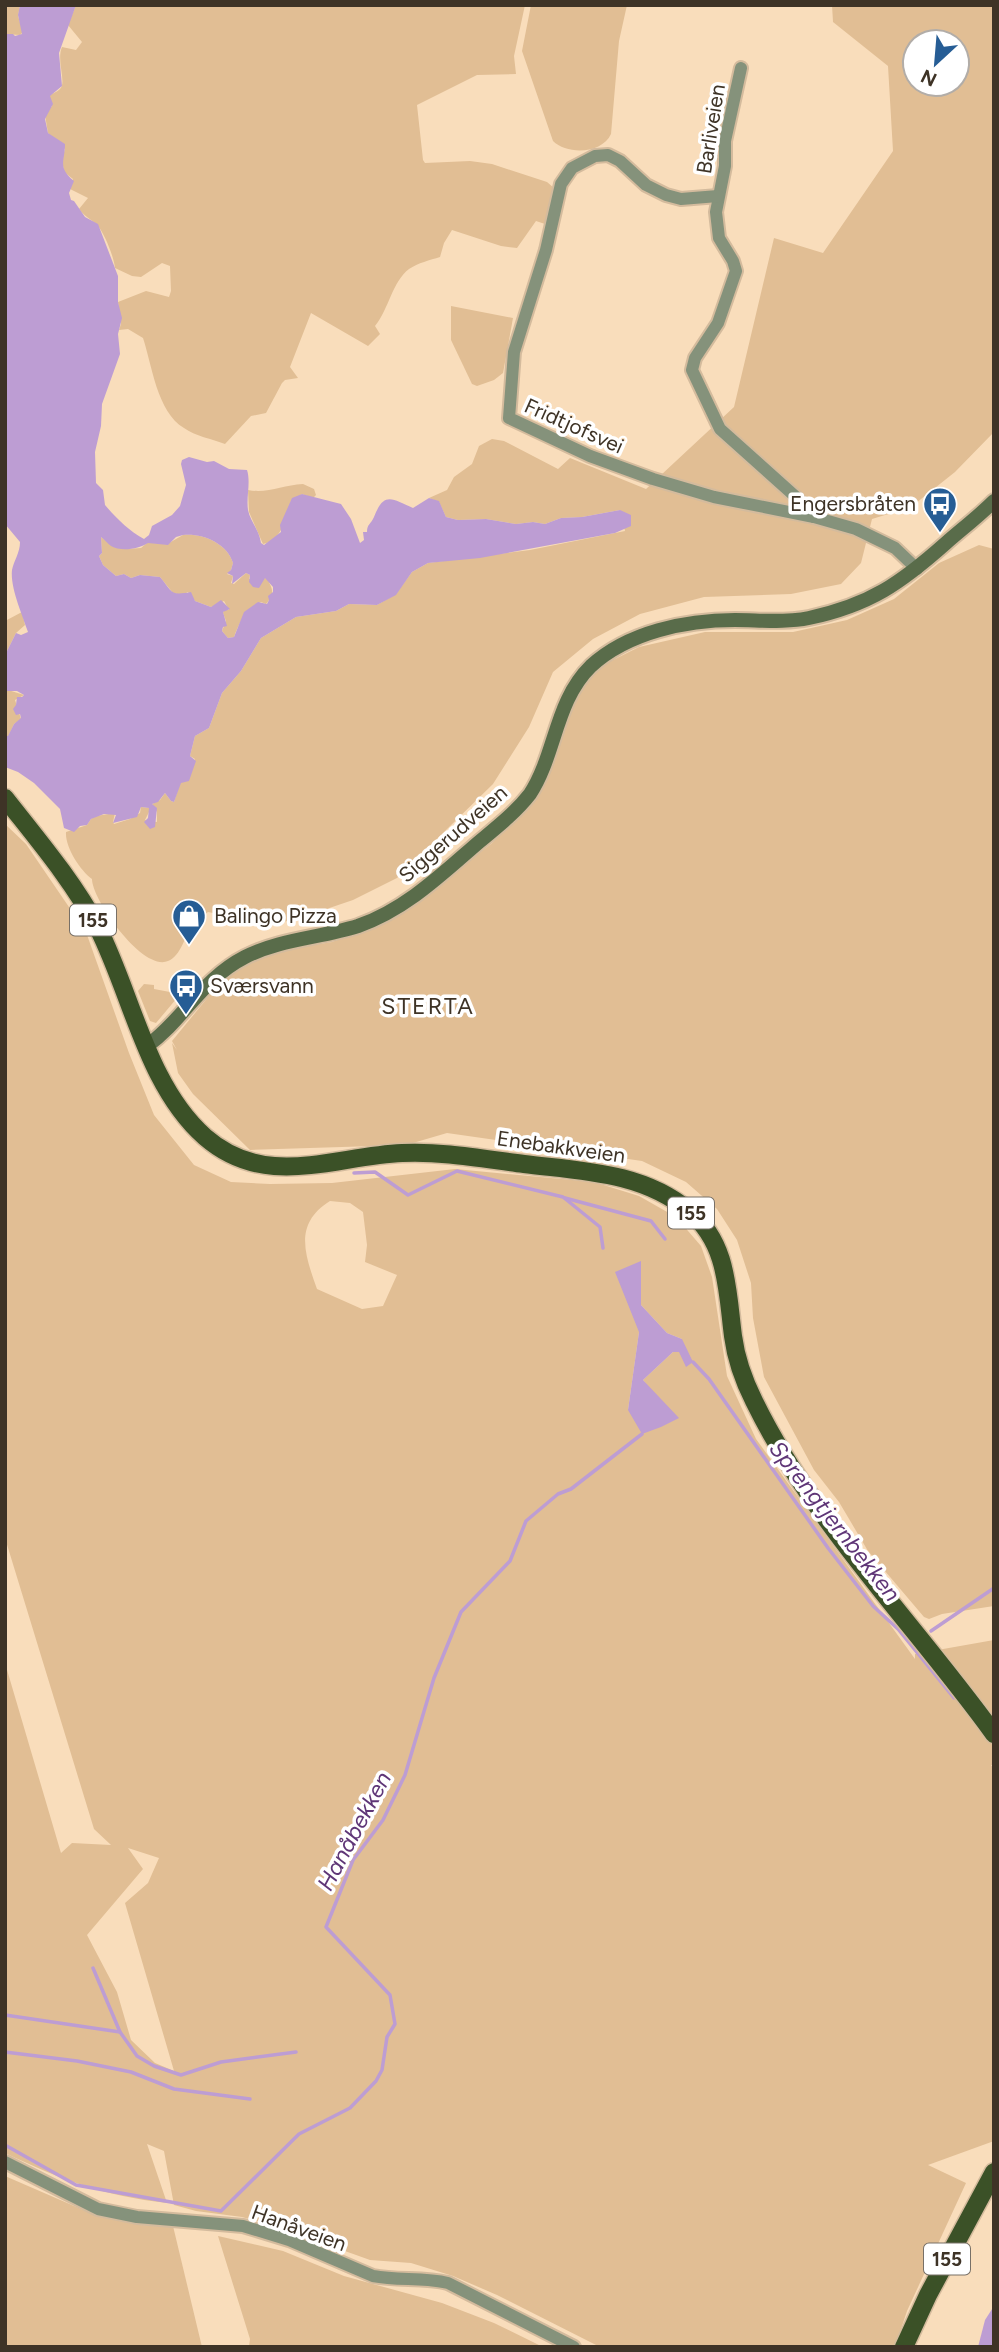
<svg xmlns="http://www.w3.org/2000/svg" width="999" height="2352" viewBox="0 0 999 2352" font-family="Figtree,sans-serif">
	<rect width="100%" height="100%" fill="#f9ddbb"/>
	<g fill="#e1be94" fill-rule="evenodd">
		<path d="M5,5h15l-2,11 5,16 -3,3 -15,-1z"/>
		<path d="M76,5h449l-11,51 2,18 -39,1 -60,30 6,55 2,3 45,-2 22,3 55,18 7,6 1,8 -7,29 -12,-4 -19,27 -16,-2 -49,-16 -8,13 -4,14c-10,3 -22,6 -31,12 -17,13 -20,40 -34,57l5,8 -12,12 -57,-33 -21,54 8,11 -13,2 -3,3 -16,30 -15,3 -26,28c-13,-5 -30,-8 -41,-16 -27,-16 -32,-63 -41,-90l-15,-9 -9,1 2,-6 -3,-22 28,-11 23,6 2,-6 -1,-25 -8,-3 -21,14 -9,-1 -17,-8c-1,-11 -11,-36 -18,-43 -6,-6 -12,-8 -18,-16l9,-11 -18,-9 3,-10 -9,-7 -2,-13 3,-10 -17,-16 -3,-18 7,-9 -3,-10c4,-3 8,-4 11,-7 7,-7 -4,-28 2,-42l14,3 6,-8 -14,-17z"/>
		<path d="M531,5h96l-8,36 -8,93c-9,20 -44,21 -58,7l-31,-90z"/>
		<path d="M832,5h162v427l-39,40 -44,35 -39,12 -11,44 -20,21 -50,10 -87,3 -64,17 -47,25 -40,33 -24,55 -36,57 -96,94 -44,22 -59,20 -26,4 -60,-12c-5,4 -13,8 -16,13 -7,11 -11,31 -24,36 -25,11 -76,-61 -76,-82 -12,-9 -27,-32 -26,-47l21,-7 4,-6 5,-3 19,-3 -2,9 1,2 16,-5 10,-6 1,-6 8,1v4l-4,8 12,2v-10l-5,-8 8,-4 5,-7 6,8 3,1 6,-19 15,-24 -5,-3 5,-20 14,-8 13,-35 19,-22 20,-33 35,-21 40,-6 13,-7 28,1 19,-11 16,-22 16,-9 102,-13 95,-19 -5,-21 -38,7 -21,1 -16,6 -12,-2 -17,2 -30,-5 -28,1 -12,-3 -7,-15 -10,-4 18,-8 7,-13 18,-13 7,-18 13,-7 12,2 54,28 12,-11 76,31 88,-82 40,-169 49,15 70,-102 -5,-85 -55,-44zM915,42h42v42h-42z"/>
		<path d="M451,306l62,12 -10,55 -9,7 -17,6 -5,-2 -21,-44z"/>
		<path d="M303,484l11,5 2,6 -3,3 -11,-4 -11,7c-5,16 -9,40 -28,43l-14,-32 -1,-22c19,4 35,-5 55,-6z"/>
		<path d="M183,535c19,-2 44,8 50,28l-2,7 -4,4 6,2 -2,7 3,1 12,-11 4,2 -1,4 18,-1c5,11 9,14 -1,26l-5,-2c-15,6 -22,21 -27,35l-6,1 -6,-7 4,-10 -3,-8 1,-3h5l-5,-9 -13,6 -16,-6 -7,-9 -6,3 -9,-2 -13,-16 -20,-2 -9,3 -7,-4 -8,2 -13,-11 -4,-9 3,-3 -1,-16 13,10 12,2 15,-1 6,-5h22z"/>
		<path d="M979,545l15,4v1057l-52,8 -13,5 -5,-2 -56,-66 -29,-49 -25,-32 -50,-93 -11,-59 -2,-35 -14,-43 -20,-31 -31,-27 -44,-21 -195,-28 -41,12 -156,5 -57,-56 -15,-21 -6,-30 5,7 -5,-9 51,-62 48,-27 61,-10 59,-22 100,-76 45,-46 36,-91 11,-21 22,-22 34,-17 66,-15h88l54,-12 47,-21 45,-36z"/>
		<path d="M22,612l3,13 -9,8 -11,22v-34z"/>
		<path d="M8,690l16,5 -9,5 6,19 -7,5 -6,13 -3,-1v-45z"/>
		<path d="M5,824l21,20 60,88 43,121 25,62 40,50 37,17 39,2 62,-1 123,-14 139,13 45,14 37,21 25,29 11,31 15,99 29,63 159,220v-5l79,-14v125h-3l3,4v372l-66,24 38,18 -59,128 -12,36h-295l-103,-52 -44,-19 -42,-13 -41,-3 -92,-33 -36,-10 -46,-6 -22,-6 -10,-54 -17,-7 20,59c-63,-7 -105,-23 -162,-50v-490l56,190 11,-10 39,2 -17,-16 -89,-291zM330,1201l20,2 13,9 4,33 -2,17 32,13 -14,31 -21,3 -45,-20c-12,-34 -24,-65 13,-88zM640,1262l1,43 26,28 15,6 -3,13h-6l-30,28 9,11 -24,19 11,-78zM128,1848l31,10 -11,25 -23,20 49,168 -19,-8 -24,-23 -14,-48 -30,-57 56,-66z"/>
		<path d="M144,984l10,1v4l16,3 2,-3 10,3 -26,31 -6,-2 -12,-30z"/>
		<path d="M5,2176l83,36 51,13 34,1 29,121h-197z"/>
		<path d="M218,2236l65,15 61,25 98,27 52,20 49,24h-294l1,-8z"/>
	</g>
	<g fill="#bd9dd3" fill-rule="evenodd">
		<path d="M20,5h56l-17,48 3,33 -12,10 3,8 -8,15 3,14 17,11c0,18 -8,23 9,37l-5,12 2,7 3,1 11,16 13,7 20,52v26l4,16 -4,16 2,20 -18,50 -1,22 -6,26 1,31 7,7 2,15c11,13 24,26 39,34l5,-4 3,-9 20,-11 8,-9 6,-21 -5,-21 1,-4 7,-3 18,5 7,-1 15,8 18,1c4,12 -1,27 1,40 2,11 11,19 13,33l3,2 17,-13 -1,-7 12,-27 10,-4 39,10 10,15 9,24 4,-3 -1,-8h4c0,-8 4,-8 7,-15 10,-26 18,-18 39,-9l16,-10 10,3 7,16 12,3 28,-1 30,5 17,-2 12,2 16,-6 21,-1 38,-7 11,5v11l-16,7 -135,25 -52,5 -16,9 -16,23 -19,10 -28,-1 -13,7 -40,6 -35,21 -20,33 -19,22 -13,35 -14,8 -5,20 6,5 -7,20 -8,2 -7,19 -3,-1 -6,-8 -7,9 -6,2 5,4 -2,19 -5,2 -6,-7 4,-4 1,-10 -8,-1 -4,10 -24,6 3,-8 -12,-1 -13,5 -4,6 -7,1 -6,6 -10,-4 -4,-19 -26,-26 -16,-11 -13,-5v-31h3l6,-12 7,-6 -1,-4 -4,1 -3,-6 3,-4 1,-8h5l2,-2 -7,-4h-12v-36l11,-22 5,2 7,-3c-6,-18 -18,-45 -16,-62 2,-10 8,-17 8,-28l-15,-18v-490h8l2,2 7,-2 -4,-19zM183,535c19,-2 44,8 50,28l-2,7 -4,3 6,3 -1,8 14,-11 4,2 -1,7 4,5 6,1 6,-10 8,9v5l-5,4 1,4 -2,4 -9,-2 -14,10 -10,25 -6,1 -6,-7 1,-4 4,-1 -4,-14 7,-3 -9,-9 -10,7 -16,-6 -4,-9c-22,4 -18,0 -31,-15l-20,-2 -9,3 -7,-4 -8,2 -13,-11 -4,-9 3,-3 -1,-16c4,3 6,6 10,9 10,6 28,3 37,-3l20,2 8,-8z"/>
		<path d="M641,1261v44l26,28 15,6 11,23 -7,5 -7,-15h-6l-30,28 36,38 -18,9 -19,7 -14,-24 11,-78 -24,-60z"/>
		<path d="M994,2306v41h-16l7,-27z"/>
	</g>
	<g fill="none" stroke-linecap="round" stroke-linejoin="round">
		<g stroke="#bd9dd3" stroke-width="3.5">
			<path d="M354,1173l21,-1 33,23 49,-24 106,26 37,30 3,21"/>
			<path d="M565,1198l86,23 14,18"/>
			<path d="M693,1362l16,17 119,169 45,58 25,23 56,69"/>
			<path d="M931,1631l63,-43"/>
			<path d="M93,1968l27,64 17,24 17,10 27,9 40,-13 75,-10"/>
			<path d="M5,2015l115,17"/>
			<path d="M5,2052l72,9 54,11 43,17 76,10"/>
			<path d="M5,2145l71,40 145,26 78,-77 51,-26 26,-27 6,-11 5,-33 8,-13 -5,-29 -64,-68 27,-67 30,-40 22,-45 29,-97 27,-66 49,-51 16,-40 32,-27 13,-5 71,-55"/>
		</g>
		<g stroke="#d4bb9d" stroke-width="16">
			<g id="minor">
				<path d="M741,68l-16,73v25l-9,46 3,26 14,23 3,10 -18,52 -23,35 -3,12 28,59 77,69 17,19"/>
				<path d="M718,196l-37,3 -15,-4 -20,-10 -26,-24 -12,-6 -13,1 -23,12 -11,16 -15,66 -32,102 -5,66 81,38 63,23 61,18 100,20 42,12 39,19 22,21"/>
				<path d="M5,2162l93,47 39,8 106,9 46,14 84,36c25,5 50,1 75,7l126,64"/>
			</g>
		</g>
		<g stroke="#d4bb9d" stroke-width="18">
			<path id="secondary" d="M147,1046c37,-27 55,-67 98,-89 35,-18 75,-19 113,-31 47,-16 84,-52 121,-84 18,-15 37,-30 51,-48 26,-40 25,-93 61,-128 37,-34 95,-46 144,-46 24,0 50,3 74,-2 61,-13 92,-35 137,-75 16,-14 33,-27 48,-42"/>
		</g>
		<g stroke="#d4bb9d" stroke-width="21">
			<g id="primary">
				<path d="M5,798c33,42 68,83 93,130 34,67 49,158 107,209 61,53 128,19 197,16 41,-2 82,6 122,11 57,7 119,8 165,47 39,32 38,79 44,125 3,23 11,45 21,65 60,123 160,222 240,333"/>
				<path d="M904,2347l24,-52 66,-123"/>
			</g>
		</g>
		<use href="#minor" stroke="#85927b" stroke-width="12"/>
		<use href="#secondary" stroke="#596c4a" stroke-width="14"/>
		<use href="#primary" stroke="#3b5127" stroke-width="18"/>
	</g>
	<defs>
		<g id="bus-pin" transform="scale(1.75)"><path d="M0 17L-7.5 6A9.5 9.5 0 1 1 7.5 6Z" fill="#265d95" stroke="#fff"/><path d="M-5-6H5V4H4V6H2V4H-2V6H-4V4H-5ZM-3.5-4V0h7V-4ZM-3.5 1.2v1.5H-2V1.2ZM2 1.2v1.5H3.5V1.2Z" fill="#fff"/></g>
		<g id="shop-pin" transform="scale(1.75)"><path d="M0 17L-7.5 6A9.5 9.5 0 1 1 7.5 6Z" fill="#265d95" stroke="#fff"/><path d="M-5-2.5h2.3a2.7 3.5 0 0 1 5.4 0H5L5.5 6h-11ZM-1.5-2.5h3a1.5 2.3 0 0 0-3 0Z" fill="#fff"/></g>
	</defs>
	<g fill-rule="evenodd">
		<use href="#bus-pin" x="940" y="504"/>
		<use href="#shop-pin" x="189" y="916"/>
		<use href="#bus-pin" x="186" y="986"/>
	</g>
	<g text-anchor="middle" stroke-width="7" stroke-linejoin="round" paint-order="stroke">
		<g fill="#fff" stroke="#787067" stroke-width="2">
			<rect x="70" y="904.5" width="46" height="31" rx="5"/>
			<rect x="668" y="1197.5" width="46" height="31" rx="5"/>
			<rect x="924" y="2243.5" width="46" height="31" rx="5"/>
		</g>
		<g font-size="19" font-weight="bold" fill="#3e3326">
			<text x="93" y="927">155</text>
			<text x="691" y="1220">155</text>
			<text x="947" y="2266">155</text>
		</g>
		<g font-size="21" fill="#3e3326" stroke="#fff">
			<text transform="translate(711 129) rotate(-81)" y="7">Barliveien</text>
			<text transform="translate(574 426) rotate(24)" y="7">Fridtjofsvei</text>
			<text transform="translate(453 834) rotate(-41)" y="7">Siggerudveien</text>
			<text transform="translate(561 1147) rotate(8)" y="7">Enebakkveien</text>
			<text transform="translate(299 2228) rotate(20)" y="7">Hanåveien</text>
		</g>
		<g font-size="21" fill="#3e3326" stroke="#fff" text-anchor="start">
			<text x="916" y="511" text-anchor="end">Engersbråten</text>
			<text x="214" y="923">Balingo Pizza</text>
			<text x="210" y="993">Sværsvann</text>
		</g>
		<g font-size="23" letter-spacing="2" fill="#3e3326" stroke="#fff">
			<text x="428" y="1014">STERTA</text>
		</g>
		<g font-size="23" font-style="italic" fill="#5f3677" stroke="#fff">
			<text transform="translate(835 1521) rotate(52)" y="8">Sprengtjernbekken</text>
			<text transform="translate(354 1831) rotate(-62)" y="8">Hanåbekken</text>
		</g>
	</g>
	<rect width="999" height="2352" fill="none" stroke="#3e3326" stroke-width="14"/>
	<g transform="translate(936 63) rotate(206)"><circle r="33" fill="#ffffff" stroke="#b2ada8" stroke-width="2"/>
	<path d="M0-5L12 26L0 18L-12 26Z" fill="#265d95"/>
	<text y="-10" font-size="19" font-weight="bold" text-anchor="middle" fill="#3e3326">N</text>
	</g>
</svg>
